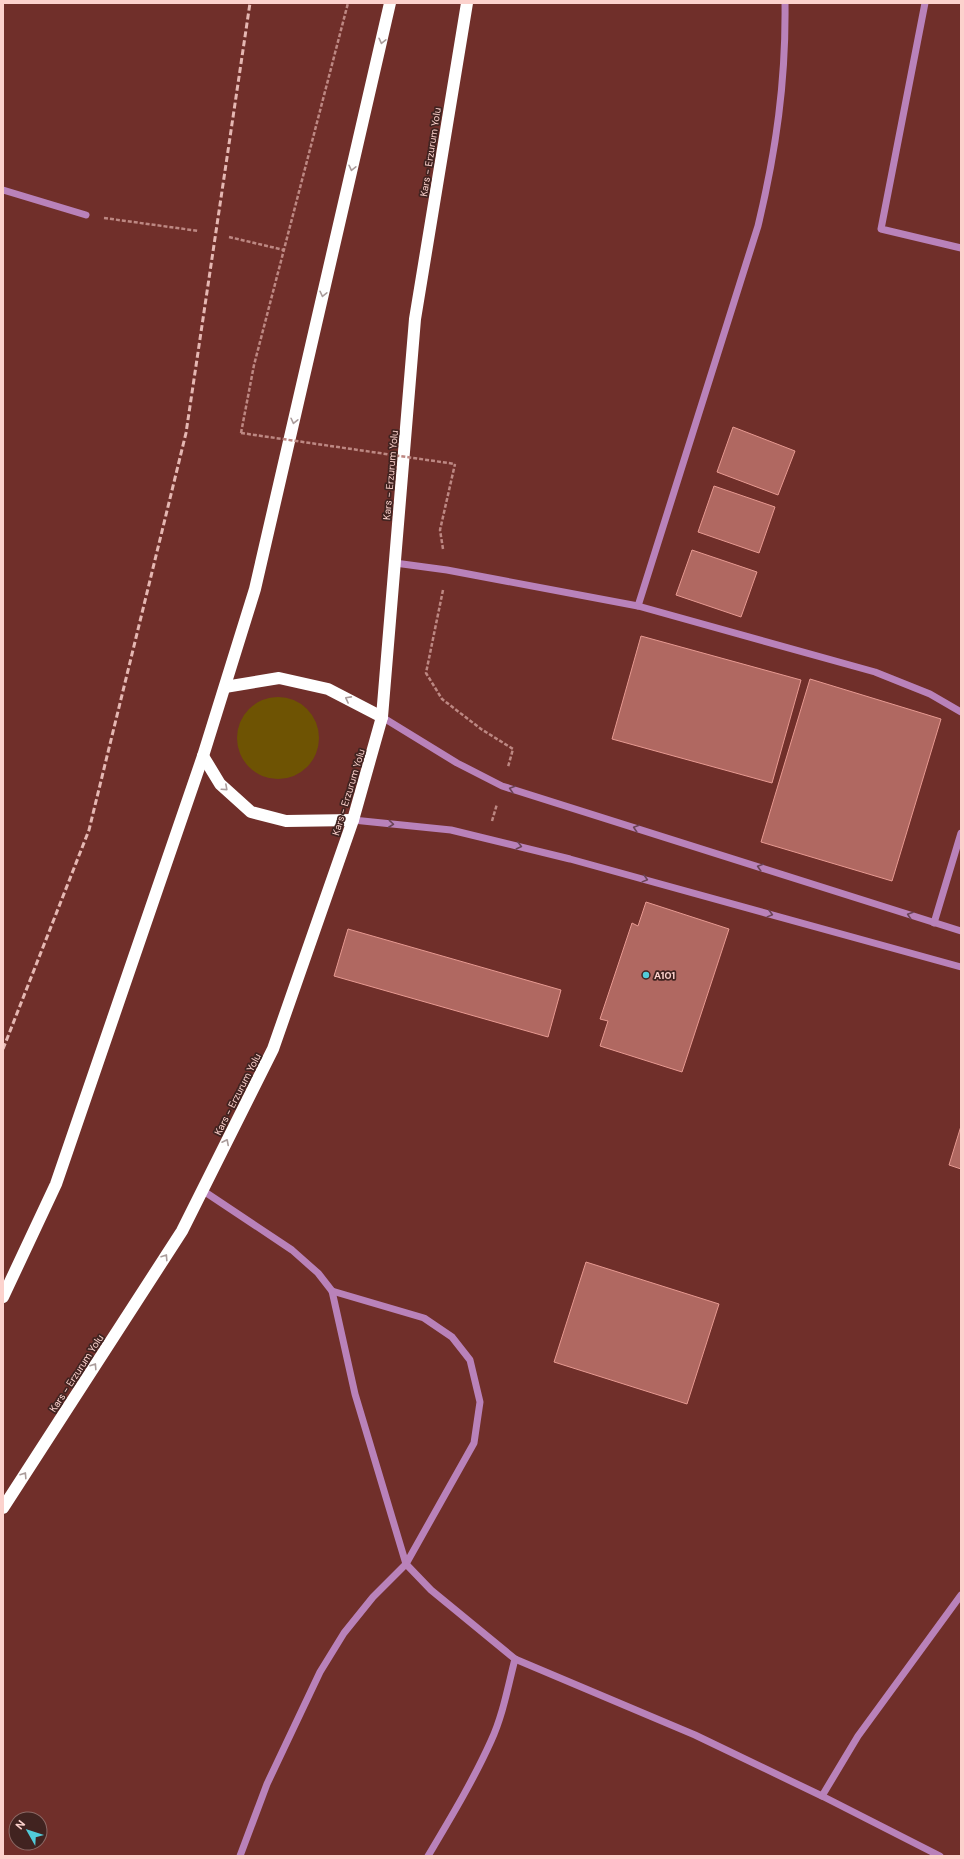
<svg xmlns="http://www.w3.org/2000/svg" width="964" height="1859" viewBox="0 0 964 1859" font-family="'DM Sans',sans-serif">
	<rect width="100%" height="100%" fill="#702f2a"/>
	<circle fill="#6e5303" cx="278" cy="738" r="41"/>
	<g fill="#b06861" stroke="#e79a92">
		<path d="M733,427l62,24 -17,44 -61,-23z"/>
		<path d="M714,486l61,21 -16,46 -61,-21z"/>
		<path d="M692,550l65,22 -16,45 -65,-22z"/>
		<path d="M641,636l160,44 -29,103 -160,-44z"/>
		<path d="M810,679l131,40 -49,162 -131,-39z"/>
		<path d="M646,902l83,27 -47,143 -82,-26 8,-25 -8,-2 32,-96 6,3z"/>
		<path d="M348,929l213,61 -13,47 -214,-61z"/>
		<path d="M961,1126v43l-12,-4z"/>
		<path d="M586,1262l133,42 -32,100 -133,-42z"/>
	</g>
	<g fill="none" stroke-linecap="round" stroke-linejoin="round">
		<g stroke="#bd8883" stroke-width="2.5" stroke-dasharray="4 2" stroke-linecap="butt">
			<path d="M104,218l95,13"/>
			<path d="M229,237l55,13"/>
			<path d="M241,433l13,-68 94,-362"/>
			<path d="M443,549l-3,-19 15,-66"/>
			<path d="M443,590l-17,83 16,26 39,30 32,20 -5,18"/>
			<path d="M492,821l5,-17"/>
		</g>
		<g stroke="#b982ba" stroke-width="7">
			<path d="M925,3l-44,226 80,19"/>
			<path d="M3,190l83,25"/>
			<path d="M395,563l52,7 191,36 237,66 55,22 31,18"/>
			<path d="M638,606l120,-380c18,-75 28,-145 27,-223"/>
			<path d="M382,717l75,46 45,23 459,145"/>
			<path d="M353,820l98,10 119,29 391,108"/>
			<path d="M934,923l27,-90"/>
			<path d="M202,1190l90,60 26,23 14,18 23,103 51,170 25,26 84,69 180,76 127,61 118,60"/>
			<path d="M822,1796l36,-60 103,-141"/>
			<path d="M240,1856l27,-72 53,-112 24,-39 29,-36 33,-33 68,-121 6,-41 -10,-42 -18,-23 -28,-19 -92,-27"/>
			<path d="M428,1856c22,-37 45,-75 63,-115 12,-26 17,-55 24,-82"/>
		</g>
		<g stroke="#fff" stroke-width="12">
			<path d="M225,687l54,-9 49,11 54,28"/>
			<path d="M203,756l17,28 31,28 35,9 67,-1"/>
			<path d="M3,1297l53,-113 147,-428 52,-167 135,-586"/>
			<path d="M3,1508l179,-277 91,-182 80,-229 29,-103 33,-398 52,-316"/>
		</g>
		<path stroke="#e5b7b2" stroke-width="3" stroke-dasharray="6 3" stroke-linecap="butt" d="M3,1049l86,-219 97,-397 64,-430"/>
		<path stroke="#bd8883" stroke-width="2.5" stroke-dasharray="4 2" stroke-linecap="butt" d="M241,433l214,31"/>
	</g>
	<defs><path id="oneway-chevron" d="M-2-3.5L2.5 0L-2 3.5" fill="none" stroke-width="1.6" stroke-linecap="round" stroke-linejoin="round"/></defs>
	<g stroke="#aa9c9b">
		<use href="#oneway-chevron" transform="translate(382 41) rotate(103)"/>
		<use href="#oneway-chevron" transform="translate(352 168) rotate(103)"/>
		<use href="#oneway-chevron" transform="translate(323 294) rotate(103)"/>
		<use href="#oneway-chevron" transform="translate(294 421) rotate(103)"/>
		<use href="#oneway-chevron" transform="translate(348 699) rotate(-152)"/>
		<use href="#oneway-chevron" transform="translate(225 788) rotate(42)"/>
		<use href="#oneway-chevron" transform="translate(226 1142) rotate(-63)"/>
		<use href="#oneway-chevron" transform="translate(165 1257) rotate(-57)"/>
		<use href="#oneway-chevron" transform="translate(94 1366) rotate(-57)"/>
		<use href="#oneway-chevron" transform="translate(24 1475) rotate(-57)"/>
	</g>
	<g stroke="#6b4456">
		<use href="#oneway-chevron" transform="translate(512 789) rotate(-162)"/>
		<use href="#oneway-chevron" transform="translate(391 824) rotate(6)"/>
		<use href="#oneway-chevron" transform="translate(636 828) rotate(-162)"/>
		<use href="#oneway-chevron" transform="translate(519 846) rotate(14)"/>
		<use href="#oneway-chevron" transform="translate(760 867) rotate(-162)"/>
		<use href="#oneway-chevron" transform="translate(645 879) rotate(15)"/>
		<use href="#oneway-chevron" transform="translate(770 914) rotate(15)"/>
		<use href="#oneway-chevron" transform="translate(910 915) rotate(-162)"/>
	</g>
	<circle fill="#52cbd9" stroke="#412320" stroke-width="1.5" cx="646" cy="975" r="4"/>
	<g text-anchor="middle" stroke-width="3.5" stroke-linejoin="round" paint-order="stroke">
		<g font-size="10" fill="#fcd2cd" stroke="#412320">
			<text transform="translate(430 152) rotate(-81)" y="4">Kars - Erzurum Yolu</text>
			<text transform="translate(390 475) rotate(-85)" y="4">Kars - Erzurum Yolu</text>
			<text transform="translate(348 792) rotate(-73)" y="4">Kars - Erzurum Yolu</text>
			<text transform="translate(237 1094) rotate(-63)" y="4">Kars - Erzurum Yolu</text>
			<text transform="translate(76 1373) rotate(-57)" y="4">Kars - Erzurum Yolu</text>
		</g>
		<g font-size="10" font-weight="bold" fill="#fcd2cd" stroke="#412320" text-anchor="start">
			<text x="654" y="979">A101</text>
		</g>
	</g>
	<rect width="964" height="1859" fill="none" stroke="#fcd2cd" stroke-width="8"/>
	<g transform="translate(28 1831) rotate(309)"><circle r="19" fill="#412320" stroke="#8c6965"/>
	<path d="M0-3L7 15L0 10L-7 15Z" fill="#52cbd9"/>
	<text y="-6" font-size="11" font-weight="bold" text-anchor="middle" fill="#fcd2cd">N</text>
	</g>
</svg>
